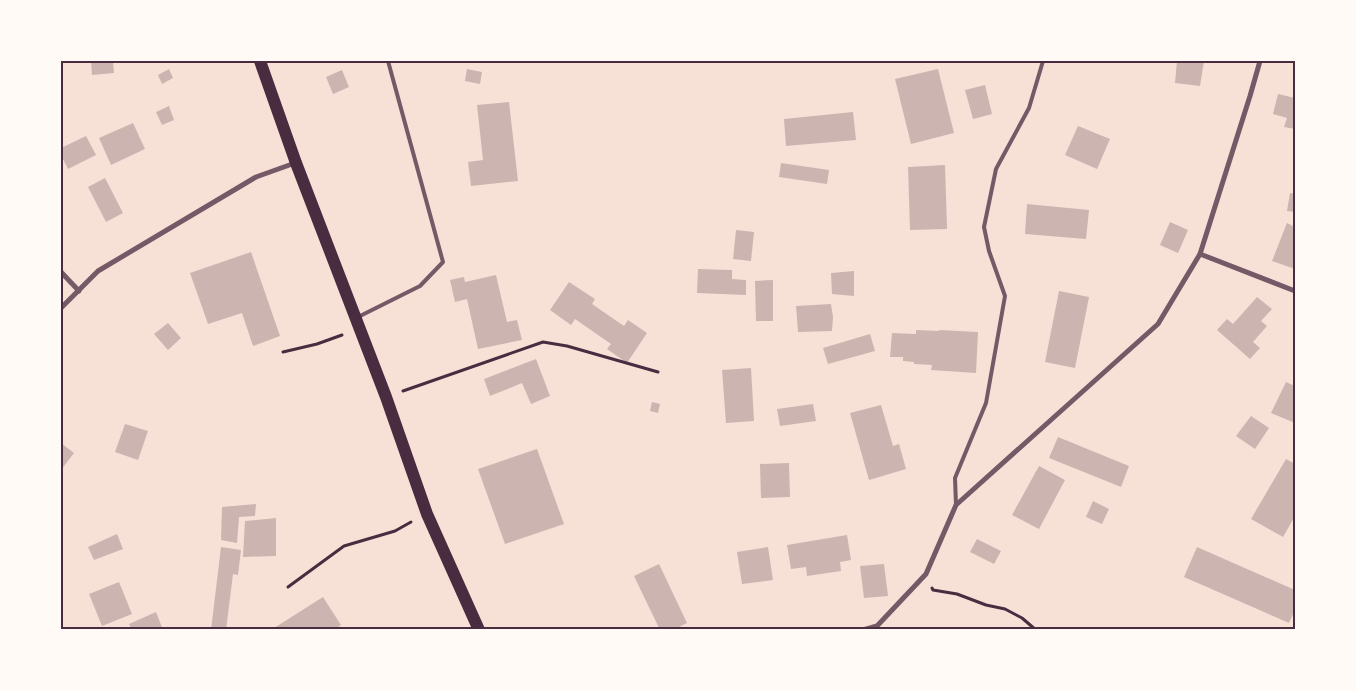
<svg xmlns="http://www.w3.org/2000/svg" width="1356" height="691" viewBox="0 0 1356 691" font-family="'Fira Sans Condensed',sans-serif">
	<rect width="100%" height="100%" fill="#f7e1d7"/>
	<g fill="#ccb4b1">
		<path d="M91,61h22l1,12 -22,2z"/>
		<path d="M1177,61h27l-4,25 -25,-3z"/>
		<path d="M169,69l4,9 -11,6 -4,-9z"/>
		<path d="M467,69l15,3 -2,12 -15,-3z"/>
		<path d="M938,69l16,64 -43,11 -16,-65z"/>
		<path d="M342,70l7,17 -16,7 -7,-17z"/>
		<path d="M985,85l7,29 -19,5 -8,-29z"/>
		<path d="M1278,94l17,4v31l-11,-2 3,-9 -14,-4z"/>
		<path d="M509,102l9,79 -47,5 -3,-24 15,-2 -6,-55z"/>
		<path d="M169,106l5,14 -12,5 -6,-13z"/>
		<path d="M853,112l3,28 -70,6 -2,-27z"/>
		<path d="M133,123l12,26 -34,16 -12,-27z"/>
		<path d="M1078,126l32,13 -13,30 -32,-14z"/>
		<path d="M86,136l10,19 -28,14 -7,-14v-7z"/>
		<path d="M781,163l48,7 -2,14 -48,-7z"/>
		<path d="M945,165l2,64 -37,1 -2,-63z"/>
		<path d="M105,178l18,35 -17,9 -18,-35z"/>
		<path d="M1290,193l5,1v18l-8,-1z"/>
		<path d="M1027,204l62,6 -3,29 -61,-5z"/>
		<path d="M1170,222l18,8 -10,23 -18,-8z"/>
		<path d="M1287,223l8,4v42l-23,-8z"/>
		<path d="M736,230l18,2 -3,29 -18,-2z"/>
		<path d="M251,252l29,84 -27,10 -11,-33 -34,11 -18,-51z"/>
		<path d="M698,269l34,1v9l14,1v15l-49,-2z"/>
		<path d="M854,271v25l-22,-2 -1,-21z"/>
		<path d="M496,275l11,47 10,-2 5,20 -44,9 -11,-50 -12,3 -5,-22 14,-3 1,5z"/>
		<path d="M773,280v41h-17l-1,-40z"/>
		<path d="M569,282l26,17 -3,5 32,22 4,-6 19,13 -20,30 -20,-14 4,-5 -36,-25 -4,6 -21,-15z"/>
		<path d="M1059,291l30,6 -14,71 -30,-6z"/>
		<path d="M1257,297l15,12 -11,12 6,5 -14,16 7,6 -10,11 -33,-29 10,-11 6,5z"/>
		<path d="M831,304l2,13 -1,14 -34,1 -2,-26z"/>
		<path d="M168,323l13,15 -13,12 -14,-16z"/>
		<path d="M916,330l23,1v-1l39,2 -2,41 -45,-3 1,-5 -18,-1v-2l-11,-1v-4h-13l2,-24 24,1z"/>
		<path d="M870,334l5,17 -47,13 -5,-16z"/>
		<path d="M536,359l14,37 -19,8 -9,-21 -32,13 -6,-17z"/>
		<path d="M751,368l3,53 -28,2 -4,-53z"/>
		<path d="M1286,382l9,4v37l-24,-10z"/>
		<path d="M652,402l8,2 -2,9 -8,-2z"/>
		<path d="M813,404l3,17 -36,5 -3,-17z"/>
		<path d="M881,405l12,41 6,-2 7,25 -37,11 -19,-67z"/>
		<path d="M1251,416l18,12 -14,21 -19,-13z"/>
		<path d="M125,424l23,7 -10,29 -23,-8z"/>
		<path d="M1058,437l71,29 -8,21 -72,-29z"/>
		<path d="M61,443l13,10 -13,17z"/>
		<path d="M537,449l27,75 -59,20 -27,-75z"/>
		<path d="M1286,459l9,5v52l-12,21 -32,-18z"/>
		<path d="M789,463l1,34 -29,1 -1,-34z"/>
		<path d="M1039,466l26,14 -26,49 -27,-14z"/>
		<path d="M1093,501l16,8 -7,15 -16,-7z"/>
		<path d="M256,504l-1,12 -16,1 -2,26 -16,-3 1,-33z"/>
		<path d="M276,518v38l-33,1 2,-36z"/>
		<path d="M117,534l6,15 -29,11 -6,-13z"/>
		<path d="M847,535l4,25 -11,2 1,9 -34,5 -1,-9 -15,2 -4,-24z"/>
		<path d="M977,539l24,12 -7,13 -24,-12z"/>
		<path d="M221,547l20,3 -3,25 -5,-1 -7,56h-15z"/>
		<path d="M768,547l5,33 -31,4 -5,-32z"/>
		<path d="M1197,547l98,43v20l-6,13 -105,-46z"/>
		<path d="M659,564l28,59 -14,7h-13l-26,-54z"/>
		<path d="M884,564l4,32 -24,2 -4,-32z"/>
		<path d="M119,582l13,32 -30,12 -13,-32z"/>
		<path d="M323,597l18,28 -7,5h-63z"/>
		<path d="M156,612l7,18h-31l-3,-6z"/>
	</g>
	<g fill="none" stroke-linecap="round" stroke-linejoin="round">
		<g stroke="#4a2c40" stroke-width="3">
			<path d="M283,352l34,-8 25,-9"/>
			<path d="M403,391l140,-49 24,4 91,26"/>
			<path d="M288,587l56,-41 51,-15 16,-9"/>
			<path d="M932,588l1,2 24,4 29,11 19,4 17,9 14,12"/>
		</g>
		<g stroke="#755966" stroke-width="4">
			<path d="M358,317l62,-31 23,-24 -55,-201"/>
			<path d="M956,505l-1,-27 31,-75 19,-107 -16,-45 -5,-24 12,-58 33,-61 14,-47"/>
		</g>
		<g stroke="#755966" stroke-width="5">
			<path d="M1200,254l95,37"/>
			<path d="M61,272l18,19"/>
			<path d="M61,308l37,-37 158,-94 39,-14"/>
			<path d="M863,630l14,-4 49,-52 30,-69 202,-181 42,-70 50,-158 10,-35"/>
		</g>
		<path stroke="#4a2c40" stroke-width="12" d="M260,61l36,102 90,234 41,117 52,116"/>
	</g>
	<rect width="1356" height="691" fill="none" stroke="#fffaf5" stroke-width="125"/>
	<rect x="62" y="62" width="1232" height="566" fill="none" stroke="#4a2c40" stroke-width="2"/>
</svg>
